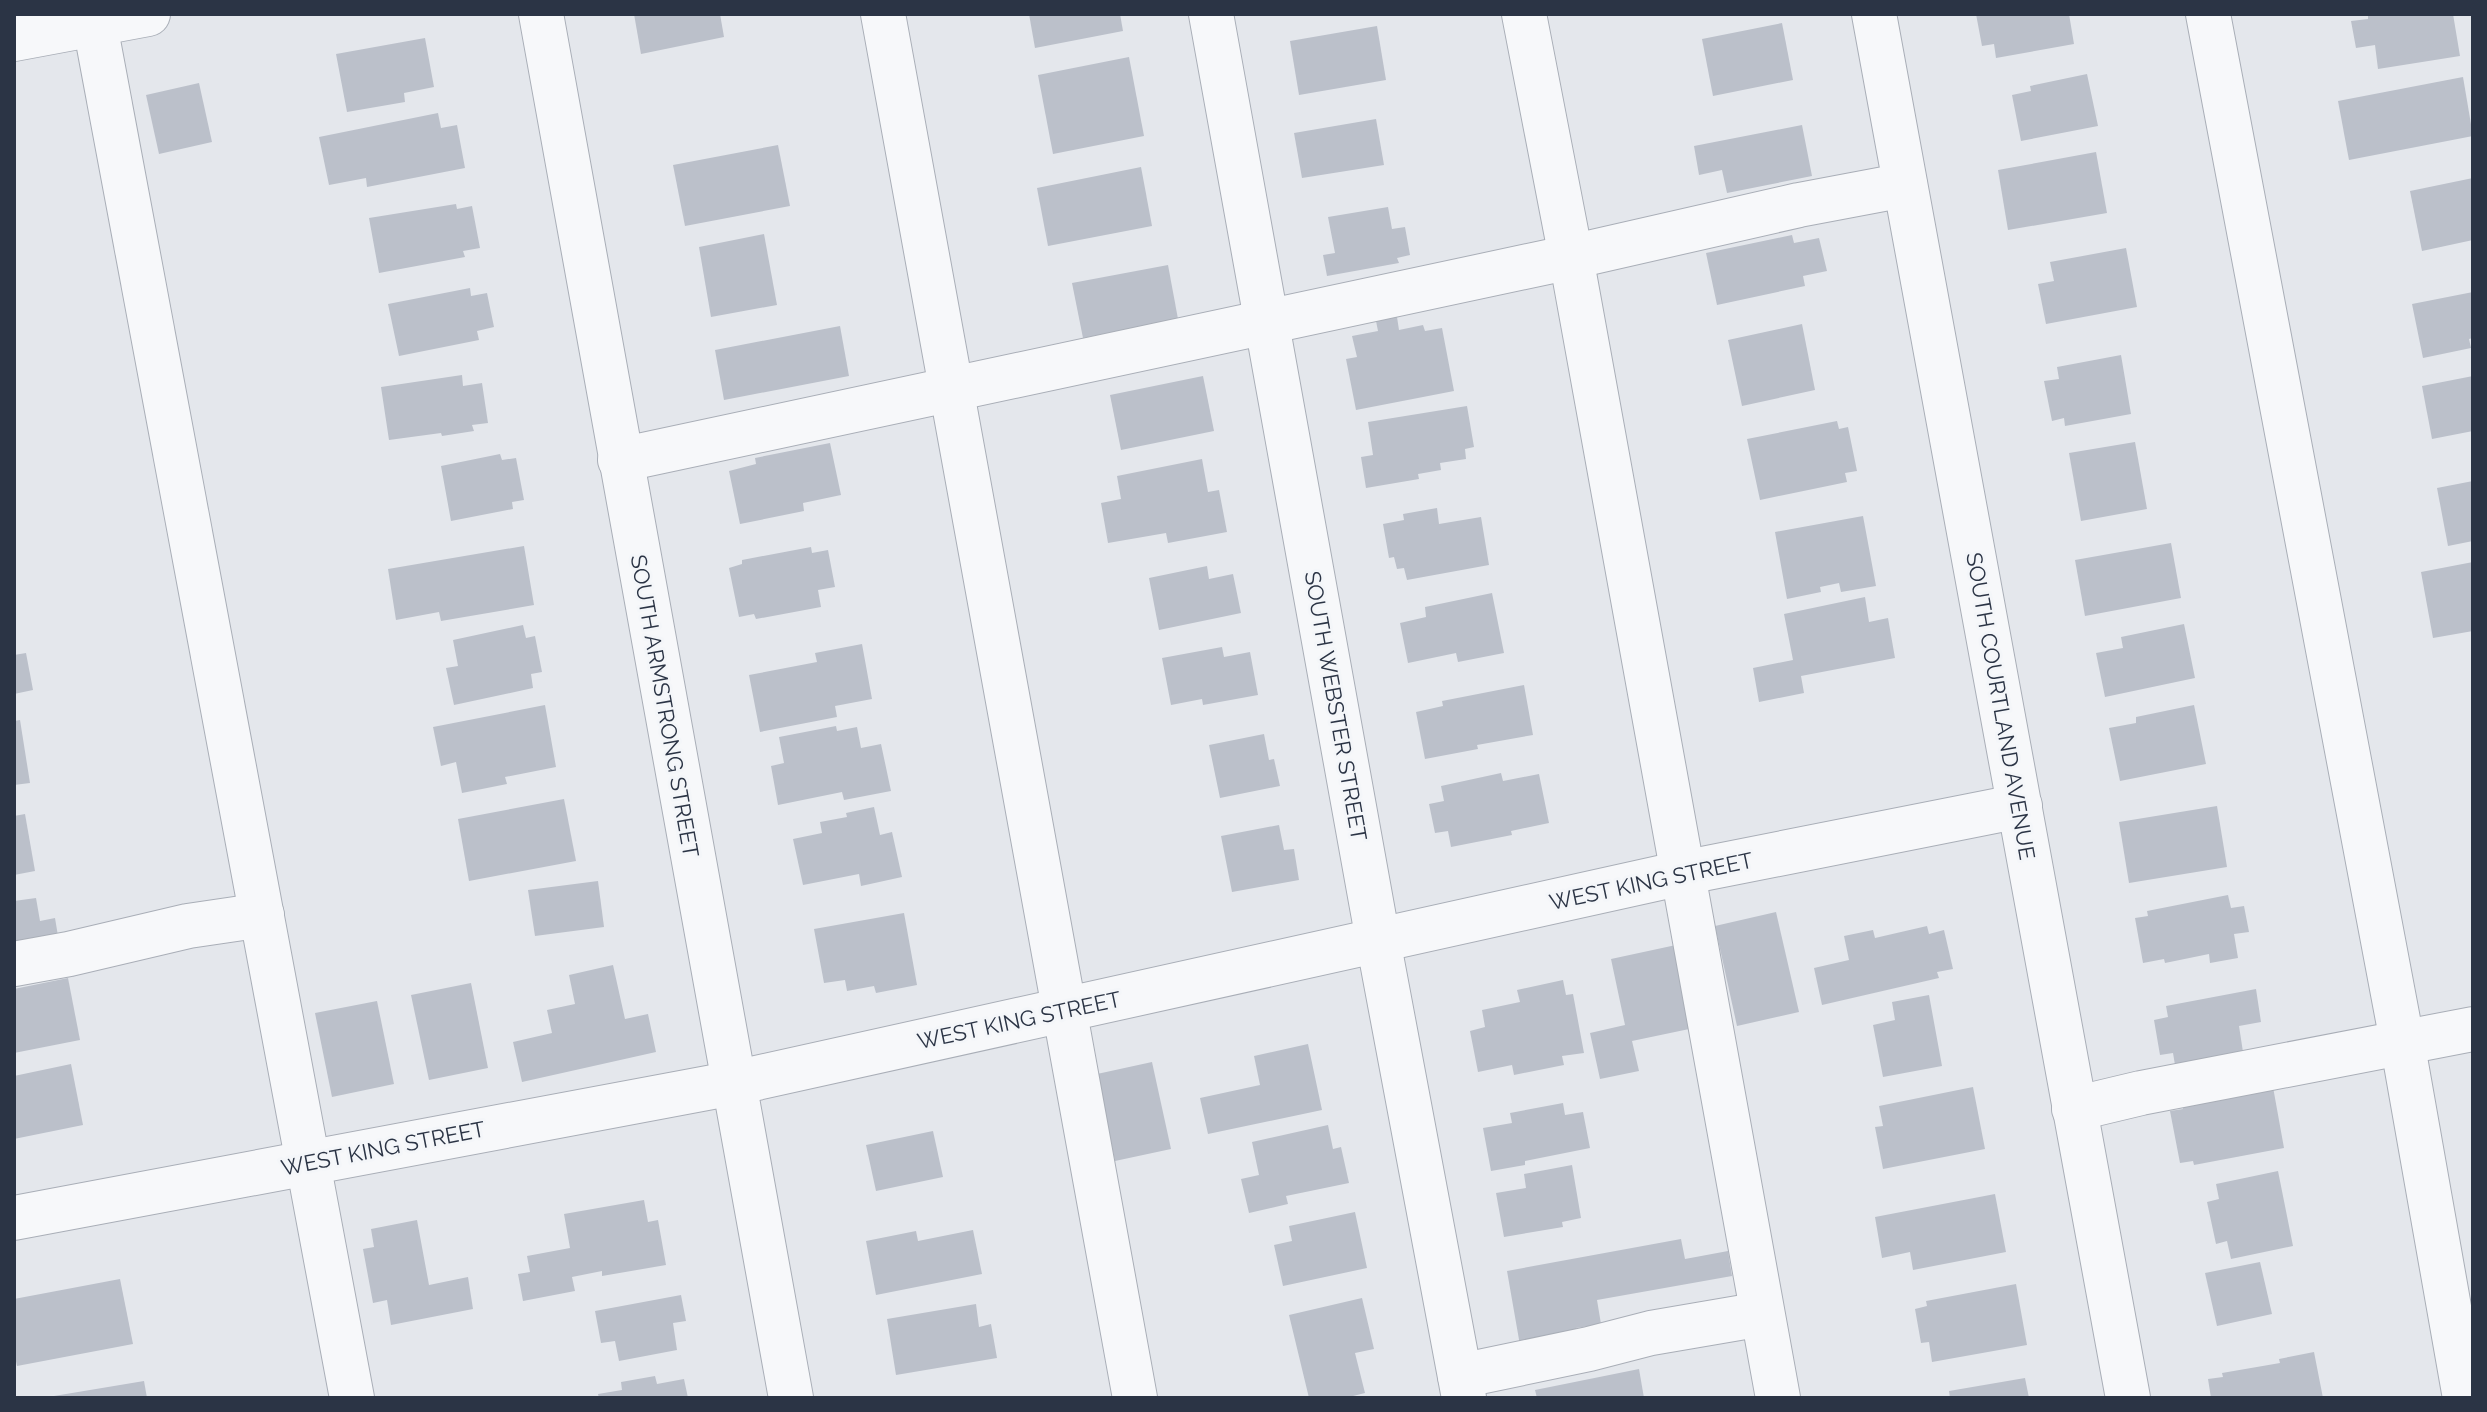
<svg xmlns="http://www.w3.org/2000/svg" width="2487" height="1412" viewBox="0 0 2487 1412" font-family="Raleway,sans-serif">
	<rect width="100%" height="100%" fill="#e4e7ec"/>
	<g fill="#bbc0ca">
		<path d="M634,14h86l4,23 -83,17z"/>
		<path d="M1029,14h91l3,17 -88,17z"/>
		<path d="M1976,14h93l5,30 -78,14 -2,-14 -12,2z"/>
		<path d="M2368,14h85l7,42 -82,13 -3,-24 -19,3 -5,-27 17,-2z"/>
		<path d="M1782,23l11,57 -80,16 -11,-57z"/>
		<path d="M1377,26l9,54 -87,15 -9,-54z"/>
		<path d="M425,38l9,49 -30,6 1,9 -58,10 -11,-58z"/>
		<path d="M1129,57l15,79 -91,18 -15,-79z"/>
		<path d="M2087,74l11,52 -77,15 -9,-46 19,-4 -1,-5z"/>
		<path d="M2463,77l10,59 -124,24 -11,-59z"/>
		<path d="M199,83l13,59 -53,12 -13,-59z"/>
		<path d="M438,113l3,15 16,-3 8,43 -98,19 -1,-9 -37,7 -10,-48z"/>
		<path d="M1376,119l8,46 -82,13 -8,-45z"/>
		<path d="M1802,125l10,51 -85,17 -5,-23 -23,5 -5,-29z"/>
		<path d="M778,145l12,61 -105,20 -12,-61z"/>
		<path d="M2096,152l11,61 -99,17 -10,-60z"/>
		<path d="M1141,167l11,59 -104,20 -11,-58z"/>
		<path d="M2473,178v62l-51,11 -12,-60z"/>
		<path d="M456,204l1,5 15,-3 8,42 -17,3 2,6 -86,16 -10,-55z"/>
		<path d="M1388,207l4,22 13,-2 5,28 -13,3 2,5 -72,13 -4,-21 12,-2 -7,-36z"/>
		<path d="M764,234l13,71 -66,12 -12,-70z"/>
		<path d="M1792,235l2,8 25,-5 8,33 -24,5 2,10 -88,19 -11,-52z"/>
		<path d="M2126,248l11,59 -91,17 -8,-40 16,-3 -4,-19z"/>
		<path d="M1168,265l10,54 -95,19 -11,-55z"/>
		<path d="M470,288l1,8 16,-3 7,34 -17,4 2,9 -80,16 -11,-52z"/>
		<path d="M2473,292v46l-4,1 2,9 -48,10 -11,-54z"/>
		<path d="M1397,317l2,13 24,-5 2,6 17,-3 12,63 -98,19 -10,-51 11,-2 -5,-21 26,-5 -2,-10z"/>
		<path d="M1802,324l13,66 -73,16 -14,-66z"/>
		<path d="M840,326l9,50 -125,24 -9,-50z"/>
		<path d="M2121,355l10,59 -66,12 -1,-8 -12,3 -8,-40 15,-2 -2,-12z"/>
		<path d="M462,375l1,11 19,-3 6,40 -16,2 2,6 -32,5 -1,-3 -52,7 -8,-53z"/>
		<path d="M1203,376l11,55 -93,19 -11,-55z"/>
		<path d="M2473,376v55l-41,8 -10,-53z"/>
		<path d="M1467,406l7,41 -9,2 1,10 -26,4 1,7 -23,4 1,5 -53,9 -5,-31 12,-2 -5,-33z"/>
		<path d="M1837,421l2,8 9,-2 9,44 -12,2 2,9 -87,18 -13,-61z"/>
		<path d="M2135,442l12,67 -66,12 -12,-68z"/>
		<path d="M830,443l11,52 -38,8 1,8 -64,13 -11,-53 27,-7 -1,-6z"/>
		<path d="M500,454l2,6 14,-2 8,42 -12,2 1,7 -62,12 -10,-55z"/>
		<path d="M1202,459l6,33 11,-2 8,42 -59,11 -2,-10 -58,10 -7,-40 20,-4 -4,-23z"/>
		<path d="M2473,481v60l-25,5 -11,-58z"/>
		<path d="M1437,508l2,16 42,-7 8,48 -82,15 -3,-12 -7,1 -3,-12 -5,1 -6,-34 21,-4 -1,-6z"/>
		<path d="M1863,516l13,70 -35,6 -2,-9 -19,4 1,5 -34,7 -12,-67z"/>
		<path d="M2171,543l10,55 -96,18 -10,-56z"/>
		<path d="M524,546l10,59 -93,16 -2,-9 -43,8 -8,-51z"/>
		<path d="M811,547l1,6 16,-3 7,37 -17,3 3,17 -65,12 -2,-5 -15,3 -10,-49 13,-4v-4z"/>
		<path d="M2473,562v69l-40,7 -12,-66z"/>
		<path d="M1207,566l2,13 24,-5 8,39 -82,17 -10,-52z"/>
		<path d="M1492,593l12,60 -46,9 -2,-9 -48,10 -8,-40 26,-6 -1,-10z"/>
		<path d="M1865,597l4,25 19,-4 7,40 -94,18 3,17 -45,9 -6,-34 40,-8 -9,-46z"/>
		<path d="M2184,624l11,54 -90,19 -9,-44 27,-5 -2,-11z"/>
		<path d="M523,625l3,13 9,-2 7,36 -11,2 2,14 -79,17 -8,-37 12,-2 -5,-26z"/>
		<path d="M862,644l10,55 -37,7 2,11 -77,15 -11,-57 68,-13 -2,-9z"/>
		<path d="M1222,647l2,10 26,-5 8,43 -55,10 -1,-6 -31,6 -9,-47z"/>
		<path d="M26,653l7,37 -19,4v-39z"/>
		<path d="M1524,685l9,50 -56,10 1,4 -53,10 -9,-47 27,-6 -1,-5z"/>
		<path d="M545,705l11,62 -51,10 2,7 -45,9 -6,-31 -15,4 -8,-39z"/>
		<path d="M2194,705l12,59 -86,17 -11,-53 27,-5v-6z"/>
		<path d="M20,720l10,63 -16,2v-64z"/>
		<path d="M836,726l1,5 20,-4 4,21 20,-4 10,47 -47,9 -2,-8 -64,13 -7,-39 13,-3 -5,-26z"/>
		<path d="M1264,734l5,26 5,-1 6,27 -60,12 -11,-53z"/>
		<path d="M1501,773l2,8 36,-7 10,49 -38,8 1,4 -61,12 -3,-16 -13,2 -6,-29 15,-3 -3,-15z"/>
		<path d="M564,799l12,62 -107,20 -11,-62z"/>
		<path d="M2217,806l10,61 -98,16 -10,-61z"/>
		<path d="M874,807l6,28 12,-3 10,45 -41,9 -2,-12 -56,11 -10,-46 29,-6 -2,-11 27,-5 -1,-4z"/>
		<path d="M25,814l10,57 -21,4v-59z"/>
		<path d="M1279,825l5,25 10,-1 5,31 -67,12 -11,-56z"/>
		<path d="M598,881l6,46 -69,9 -7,-46z"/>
		<path d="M2228,895l3,13 13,-2 5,26 -15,2 4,24 -28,5 -1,-9 -44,9 -1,-4 -21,4 -8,-45 13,-2 -1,-5z"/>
		<path d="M36,898l4,23 15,-3 6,36 -47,7v-60z"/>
		<path d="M1776,912l23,100 -62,14 -22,-100z"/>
		<path d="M904,913l13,72 -41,8 -2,-7 -27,5 -2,-11 -21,3 -10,-54z"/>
		<path d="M1927,926l2,8 15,-4 9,39 -16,3 2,6 -117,27 -8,-37 35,-8 -5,-24 29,-6 2,8z"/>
		<path d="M1676,945l18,83 -62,13 7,30 -39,8 -10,-46 35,-8 -14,-66z"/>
		<path d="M613,965l12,54 23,-5 8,38 -134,30 -9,-40 39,-9 -5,-23 28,-6 -6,-29z"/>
		<path d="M68,978l12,62 -66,13v-64z"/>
		<path d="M1563,980l3,15 7,-1 11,59 -22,3 2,9 -50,10 -2,-10 -34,7 -8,-41 15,-4 -3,-17 38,-8 -3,-12z"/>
		<path d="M471,983l17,85 -59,12 -18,-85z"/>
		<path d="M2256,989l5,33 -22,4 4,26 -68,13 -2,-12 -13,2 -6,-35 14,-3 -2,-11z"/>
		<path d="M1929,995l13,71 -59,11 -10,-52 22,-5 -3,-18z"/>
		<path d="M377,1001l17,83 -62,13 -17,-84z"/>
		<path d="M1308,1044l14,66 -114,24 -8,-36 60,-13 -6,-29z"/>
		<path d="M1152,1062l19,87 -56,12 -18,-87z"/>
		<path d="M71,1064l12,61 -69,14v-63z"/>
		<path d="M1973,1087l12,62 -102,20 -8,-42 8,-1 -4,-20z"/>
		<path d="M2273,1087l11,61 -90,17 -1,-4 -13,2 -10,-52 13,-2 -1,-6z"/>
		<path d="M1563,1103l2,12 18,-3 7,36 -65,13v4l-34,6 -8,-43 29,-5 -2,-10z"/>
		<path d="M1328,1125l5,24 8,-2 8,36 -63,13 2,8 -39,9 -8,-34 18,-4 -7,-33z"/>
		<path d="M933,1131l10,46 -67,14 -10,-46z"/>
		<path d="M1572,1165l9,53 -19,4 1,5 -59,10 -8,-44 30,-5 -2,-14z"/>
		<path d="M2278,1171l15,75 -62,13 -4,-18 -11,3 -9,-42 12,-3 -3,-15z"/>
		<path d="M1995,1194l11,58 -93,18 -3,-18 -28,6 -7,-41z"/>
		<path d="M644,1200l4,22 10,-2 8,45 -64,11v-5l-30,6 3,14 -52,10 -5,-27 12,-2 -3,-16 43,-8 -6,-34z"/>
		<path d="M1355,1212l12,56 -84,18 -9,-41 18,-4 -3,-15z"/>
		<path d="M417,1220l12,65 39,-8 5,32 -82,16 -4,-25 -14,3 -10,-54 11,-2 -3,-18z"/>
		<path d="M973,1230l9,44 -106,21 -10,-54 50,-10 2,10z"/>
		<path d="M1681,1239l4,20 43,-8 4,25 -135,24 4,24 -25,4 3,13 -58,10 -14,-80z"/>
		<path d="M2260,1262l12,52 -55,12 -12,-53z"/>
		<path d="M120,1279l13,65 -116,22 -3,-14v-53z"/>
		<path d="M2016,1284l11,61 -95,17 -3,-20 -8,1 -6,-34 12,-3 -1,-5z"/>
		<path d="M681,1295l5,26 -13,2 4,27 -58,11 -4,-20 -14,2 -6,-32z"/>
		<path d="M1362,1298l12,51 -19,4 10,40 -20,5h-36l-20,-83z"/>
		<path d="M976,1304l3,23 12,-3 6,34 -101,17 -9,-56z"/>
		<path d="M2314,1352l9,46h-112l-3,-19 15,-2 -1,-4 58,-10 -1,-4z"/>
		<path d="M1639,1369l5,29h-107l-2,-8z"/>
		<path d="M655,1376l2,8 27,-5 4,19h-89l-1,-4 24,-4 -1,-8z"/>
		<path d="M2025,1378l4,20h-79l-1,-7z"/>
		<path d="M144,1381l3,17h-93v-2z"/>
	</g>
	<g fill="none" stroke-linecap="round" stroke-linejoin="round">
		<g stroke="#a9aeb7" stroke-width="46">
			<g id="minor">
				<path d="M541,14l250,1384"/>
				<path d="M883,14l252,1384"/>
				<path d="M1211,14l167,926 86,458"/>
				<path d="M1524,14l47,243 207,1141"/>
				<path d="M1874,14l254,1384"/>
				<path d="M2208,14l194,1027 63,357"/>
				<path d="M95,25l257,1373"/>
				<path d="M14,39l134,-25"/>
				<path d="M620,460l951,-203 228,-52 106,-20"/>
				<path d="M14,964l55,-10 119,-28 74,-11"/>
				<path d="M2074,1109l67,-16 332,-64"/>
				<path d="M14,1218l720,-135 948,-210 338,-67"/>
				<path d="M1460,1376l129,-27 62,-16 111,-19"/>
			</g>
		</g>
		<use href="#minor" stroke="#f7f8fa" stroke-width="44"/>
	</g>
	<g text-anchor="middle" stroke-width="6" stroke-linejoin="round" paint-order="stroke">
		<g font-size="22" fill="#2b3445" stroke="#f4f6f9">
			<text transform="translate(665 706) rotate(80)" y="8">SOUTH ARMSTRONG STREET</text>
			<text transform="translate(1336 706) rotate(80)" y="8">SOUTH WEBSTER STREET</text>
			<text transform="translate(2001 706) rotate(80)" y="8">SOUTH COURTLAND AVENUE</text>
			<text transform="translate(1651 881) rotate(-12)" y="8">WEST KING STREET</text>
			<text transform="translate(1019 1020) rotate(-12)" y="8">WEST KING STREET</text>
			<text transform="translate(383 1148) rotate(-11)" y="8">WEST KING STREET</text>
		</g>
	</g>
	<rect width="2487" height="1412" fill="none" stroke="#2b3445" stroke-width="32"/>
</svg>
